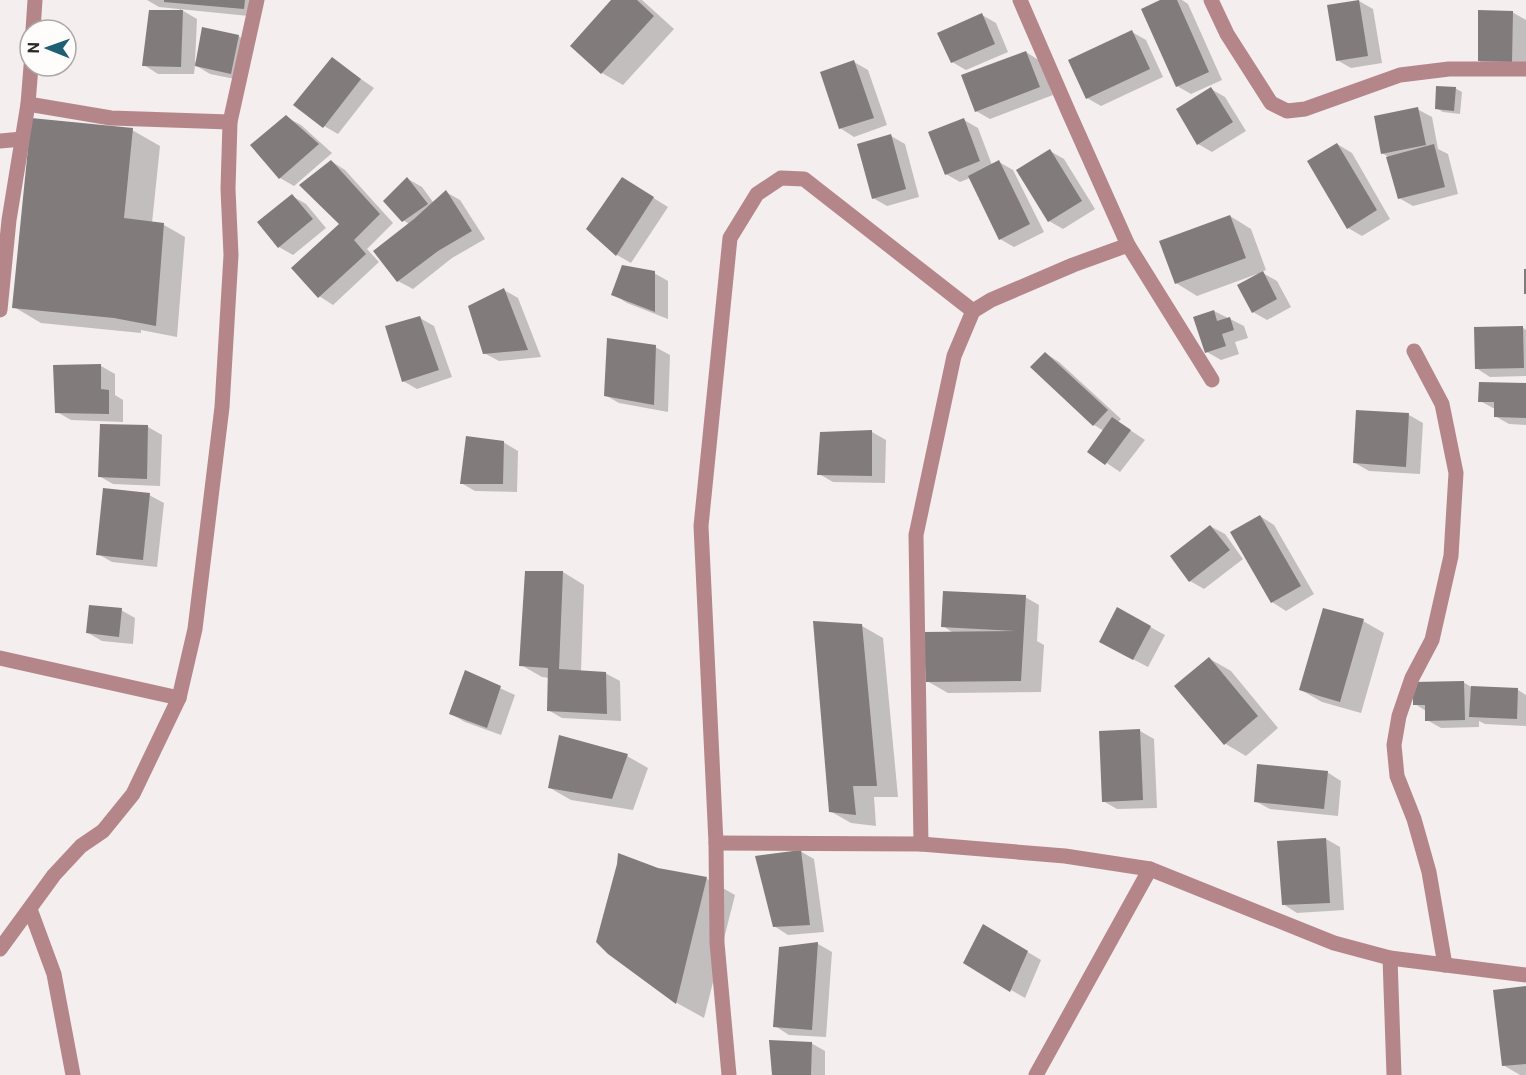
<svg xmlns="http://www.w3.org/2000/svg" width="1526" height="1075" viewBox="0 0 1526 1075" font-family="Roboto,sans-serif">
	<rect width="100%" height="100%" fill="#f4eeee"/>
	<g fill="#0003">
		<path d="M147,0h112l-1,17 -99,-10z"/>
		<path d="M613,0h29l32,29 -51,56 -21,-12z"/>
		<path d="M1164,0h18l6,4 34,76 -31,14 -14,-8z"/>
		<path d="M1359,1l14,8 9,54 -31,5 -14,-8z"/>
		<path d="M180,9l17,10 -2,43 43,-26 14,8 -7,37 -35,-7 -15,-9 -1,9h-36l-14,-9z"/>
		<path d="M1512,12l14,8v49h-33l-14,-8z"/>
		<path d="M982,15l14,8 12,29 -42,18 -14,-8z"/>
		<path d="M1132,32l14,8 17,37 -62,29 -14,-8z"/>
		<path d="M1026,52l14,9 13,34 -63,24 -14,-8z"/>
		<path d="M332,59l42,29 -36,46 -14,-8z"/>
		<path d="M854,62l14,8 19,55 -33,12 -14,-9z"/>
		<path d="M1455,88l7,4 -2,22 -17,-2 -7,-4z"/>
		<path d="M1211,89l14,8 21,34 -34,21 -14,-8z"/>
		<path d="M1417,109l15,8 6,32 10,5 10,40 -45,12 -14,-8 -9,-40 -8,-5z"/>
		<path d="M286,117l15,8 31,28 -38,33 -14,-8z"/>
		<path d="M964,120l14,8 14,37 7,-3 14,8 31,62 -30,15 -14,-8 -30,-61 -10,4 -14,-8z"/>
		<path d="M132,130l28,16 -8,77 12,2 21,12 -8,100 -36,-7v3l-100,-10 -27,-16z"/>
		<path d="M891,136l14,8 14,53 -32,9 -14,-8z"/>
		<path d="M1337,144l15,9 38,66 -28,17 -14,-8z"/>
		<path d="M1050,151l14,8 31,50 -32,20 -14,-8z"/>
		<path d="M331,161l14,9 48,53 -26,26 12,13 -46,43 -14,-9 23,-72z"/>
		<path d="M408,179l14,8 11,15 13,-10 14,8 25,39 -33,19 -39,31 -15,-8 -23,-30 34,-27 -6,-4z"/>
		<path d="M636,187l32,20 -37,56 -14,-8 -29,-26z"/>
		<path d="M292,196l14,8 20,24 -33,27 -14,-8z"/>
		<path d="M1230,216l21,13 15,41 -5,2 16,9 14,26 -24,13 -14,-8 4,-38 -60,22 -21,-13z"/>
		<path d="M654,273l14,8v38l-41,-16 -14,-9z"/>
		<path d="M504,290l14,8 23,59 -42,4 -15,-8z"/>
		<path d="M1214,311l30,15 4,12 -13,4 4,12 -18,6 -14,-8z"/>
		<path d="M420,318l14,8 18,51 -35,12 -14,-8z"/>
		<path d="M1522,327l4,3v46l-36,1 -14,-9z"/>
		<path d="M655,347l15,8 -2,57 -49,-9 -14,-8z"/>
		<path d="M1045,353l14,9 62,57 -3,3 27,18 -25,32 -31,-21 15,-20 -10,-6z"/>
		<path d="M101,366l14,8v21l8,5v22l-52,-2 -14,-8z"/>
		<path d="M1526,384v41l-17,-1 -14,-8v-7l-15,-8z"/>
		<path d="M1409,415l14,8 -3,51 -51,-3 -14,-8z"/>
		<path d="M101,425l47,2 14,8 -2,51 -47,-2 -14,-8z"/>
		<path d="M872,432l14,8 -1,43 -52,-1 -14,-8z"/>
		<path d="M503,442l15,9 -1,41 -42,-1 -14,-8z"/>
		<path d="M149,495l15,8 -7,64 -45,-5 -14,-8z"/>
		<path d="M1260,516l14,9 40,69 -28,17 -14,-9z"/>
		<path d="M1210,526l15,8 18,25 -39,30 -14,-8 -18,-25z"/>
		<path d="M563,572l21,13 -3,86 24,2 15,8 1,40 -59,-3 -14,-8 1,-32 -7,-1 -21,-12 5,-92z"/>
		<path d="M1025,597l14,8 -2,36 7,4 -3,47 -93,1 -21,-12 28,-47 -12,-8z"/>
		<path d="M1117,609l48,26 -17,32 -33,-17z"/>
		<path d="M121,610l14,8 -2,26 -31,-3 -14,-8z"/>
		<path d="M1363,621l21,12 -23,80 -39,-11 -21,-12z"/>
		<path d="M862,626l21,12 15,159h-24l2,29 -25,-3 -21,-12z"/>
		<path d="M1210,659l21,12 47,57 -32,28 -22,-13z"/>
		<path d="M465,672l50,23 -14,40 -36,-13 -14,-8z"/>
		<path d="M1463,682l10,6 45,2 8,5v31l-41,-2 -6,-3v6l-38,1 -14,-8 -1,-9 -11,-7z"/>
		<path d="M1140,731l14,8 3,69 -40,1 -14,-8z"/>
		<path d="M627,756l21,12 -15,42 -62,-10 -21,-12z"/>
		<path d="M1327,772l14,9 -3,35 -68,-7 -15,-8z"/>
		<path d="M1326,839l14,8 4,63 -47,3 -14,-9z"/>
		<path d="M800,851l14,8 10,73 -36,3 -14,-9z"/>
		<path d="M658,870l49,9 28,16 -31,123 -27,-15 -68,-50z"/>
		<path d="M984,926l57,34 -16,38 -60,-35z"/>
		<path d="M818,944l14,8 -6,85 -37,-2 -14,-9 5,-78z"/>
		<path d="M1526,988v87h-6l-17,-10z"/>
		<path d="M811,1043l14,8v24h-52z"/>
	</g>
	<g fill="#817b7b">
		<path d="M164,0h81l-1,9 -80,-7z"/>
		<path d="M611,0h26l17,16 -53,58 -31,-28z"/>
		<path d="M1160,0h17l32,72 -33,15 -35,-78z"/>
		<path d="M1359,0l9,56 -32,5 -9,-56z"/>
		<path d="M149,10h34l-2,57 -39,-1z"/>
		<path d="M1478,10l35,1 -1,51 -34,-1z"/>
		<path d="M982,13l13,31 -44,19 -14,-30z"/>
		<path d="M202,27l37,8 -8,39 -36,-8z"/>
		<path d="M1132,30l18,39 -64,30 -18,-39z"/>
		<path d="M1026,51l14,36 -65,25 -14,-37z"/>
		<path d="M332,57l29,22 -38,49 -30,-23z"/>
		<path d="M854,60l20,58 -35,11 -19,-57z"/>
		<path d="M1436,86l20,1 -2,24 -19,-2z"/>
		<path d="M1211,87l22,35 -36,23 -21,-36z"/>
		<path d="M1418,107l8,38 -45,9 -7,-38z"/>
		<path d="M286,115l33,29 -40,35 -29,-34z"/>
		<path d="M31,118l102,10 -9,90 40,5 -8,103 -42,-8 -102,-10z"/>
		<path d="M964,118l16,43 -35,14 -17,-43z"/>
		<path d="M891,134l15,55 -34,10 -15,-55z"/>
		<path d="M1337,143l40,67 -30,19 -40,-68z"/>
		<path d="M1434,144l11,43 -47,12 -12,-42z"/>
		<path d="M1050,149l32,52 -34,21 -32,-52z"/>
		<path d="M331,160l49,54 -26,26 12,14 -48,44 -27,-30 48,-44 -40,-39z"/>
		<path d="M999,160l31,64 -31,16 -31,-64z"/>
		<path d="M407,177l21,27 -26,18 -19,-21z"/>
		<path d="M622,177l32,20 -38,59 -30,-27z"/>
		<path d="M446,190l26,41 -34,20 -41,31 -24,-31 41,-32z"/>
		<path d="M292,194l21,25 -35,29 -21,-26z"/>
		<path d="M1230,215l16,43 -71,26 -16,-43z"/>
		<path d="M622,265l33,6v41l-44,-17z"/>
		<rect x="1524" y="269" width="2" height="25"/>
		<path d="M1263,271l14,28 -25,14 -15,-28z"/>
		<path d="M504,288l24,62 -45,4 -15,-48z"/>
		<path d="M1214,310l3,11 13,-4 4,13 -12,4 4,12 -21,7 -12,-36z"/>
		<path d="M420,316l19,54 -37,12 -17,-56z"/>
		<path d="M1523,326l1,42 -49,1 -1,-42z"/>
		<path d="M607,338l49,7 -2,60 -50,-9z"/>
		<path d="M1045,352l63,58 -15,16 -63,-59z"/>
		<path d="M101,364v25l8,1v24l-54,-1 -2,-48z"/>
		<path d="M1479,382l47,1v35l-32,-1v-15h-16z"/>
		<path d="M1356,410l53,3 -3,54 -53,-4z"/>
		<path d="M1112,417l19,13 -26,35 -18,-13z"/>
		<path d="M100,424l48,1 -1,54 -49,-2z"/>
		<path d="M872,430v46l-55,-1 3,-43z"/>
		<path d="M466,436l38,5 -1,43h-43z"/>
		<path d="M103,488l47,5 -7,67 -47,-5z"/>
		<path d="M1260,515l41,71 -30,17 -41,-71z"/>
		<path d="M1210,525l20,25 -41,32 -19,-26z"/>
		<path d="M525,571h38l-4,98 47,3 1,42 -60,-3 1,-43 -29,-2z"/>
		<path d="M943,591l83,4 -5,86 -95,1 -3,-50 92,-1 -74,-4z"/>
		<path d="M89,605l33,3 -3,29 -33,-4z"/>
		<path d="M1117,607l34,19 -18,34 -34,-18z"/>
		<path d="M1323,608l41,11 -24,83 -41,-12z"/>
		<path d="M813,621l49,3 15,162h-24l3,29 -27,-3z"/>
		<path d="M1209,657l49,59 -34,29 -50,-59z"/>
		<path d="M465,670l36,16 -14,42 -38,-14z"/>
		<path d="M1464,681l1,39 -40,1v-16h-12v-23z"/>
		<path d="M1471,686l47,2 -1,31 -48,-2z"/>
		<path d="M1140,729l3,71 -41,2 -3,-71z"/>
		<path d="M559,735l69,19 -16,45 -64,-11z"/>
		<path d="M1257,764l71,7 -4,38 -70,-7z"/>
		<path d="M1326,838l4,65 -48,2 -5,-64z"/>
		<path d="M801,850l9,75 -37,2 -18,-71z"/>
		<path d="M618,853l40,15 49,9 -31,127 -68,-50 -12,-12 21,-78z"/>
		<path d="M983,924l45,27 -18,41 -47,-29z"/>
		<path d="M818,942l-6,88 -39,-3 6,-80z"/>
		<path d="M1526,986v78l-24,2 -9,-76z"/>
		<path d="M769,1040l43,2 -1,33h-39z"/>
	</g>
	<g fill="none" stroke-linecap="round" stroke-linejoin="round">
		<g stroke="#b58689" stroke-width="15">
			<path d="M1020,0l49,113 59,132 84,135"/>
			<path d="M1211,0l16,34 44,69 16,8 18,-2 95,-34 49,-6h77"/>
			<path d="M33,30l2,-30"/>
			<path d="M28,104l83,14 119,4"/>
			<path d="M0,141l22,-2"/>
			<path d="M0,310l9,-90 19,-116 3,-38"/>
			<path d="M1414,351l28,53 14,69 -5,83 -19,84 -20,38 -13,38 -5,29 3,31 17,43 15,53 16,93"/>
			<path d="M0,658l179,40"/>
			<path d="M716,843l205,1 144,12 85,13 184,74 56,15 136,17"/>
			<path d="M921,844l-5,-309 38,-179 19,-45 18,-11 82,-35 55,-20"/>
			<path d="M30,909l24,65 19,101"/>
			<path d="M0,949l54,-74 27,-29 22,-15 30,-37 46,-96 16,-69 27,-222 9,-152 -3,-66 2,-67 27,-122"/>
			<path d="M1390,958l4,117"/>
			<path d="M729,1075l-12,-132 -1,-100 -15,-317 29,-288 27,-44 24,-16 23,1 169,132"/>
			<path d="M1036,1075l114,-206"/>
		</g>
	</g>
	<g transform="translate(48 48) rotate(271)"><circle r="28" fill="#fffcfc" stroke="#aaa7a7" stroke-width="1.5"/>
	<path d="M0-4.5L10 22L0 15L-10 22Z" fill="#1f5f74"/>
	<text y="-9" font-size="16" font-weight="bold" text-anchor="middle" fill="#2b2828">N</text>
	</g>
</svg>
